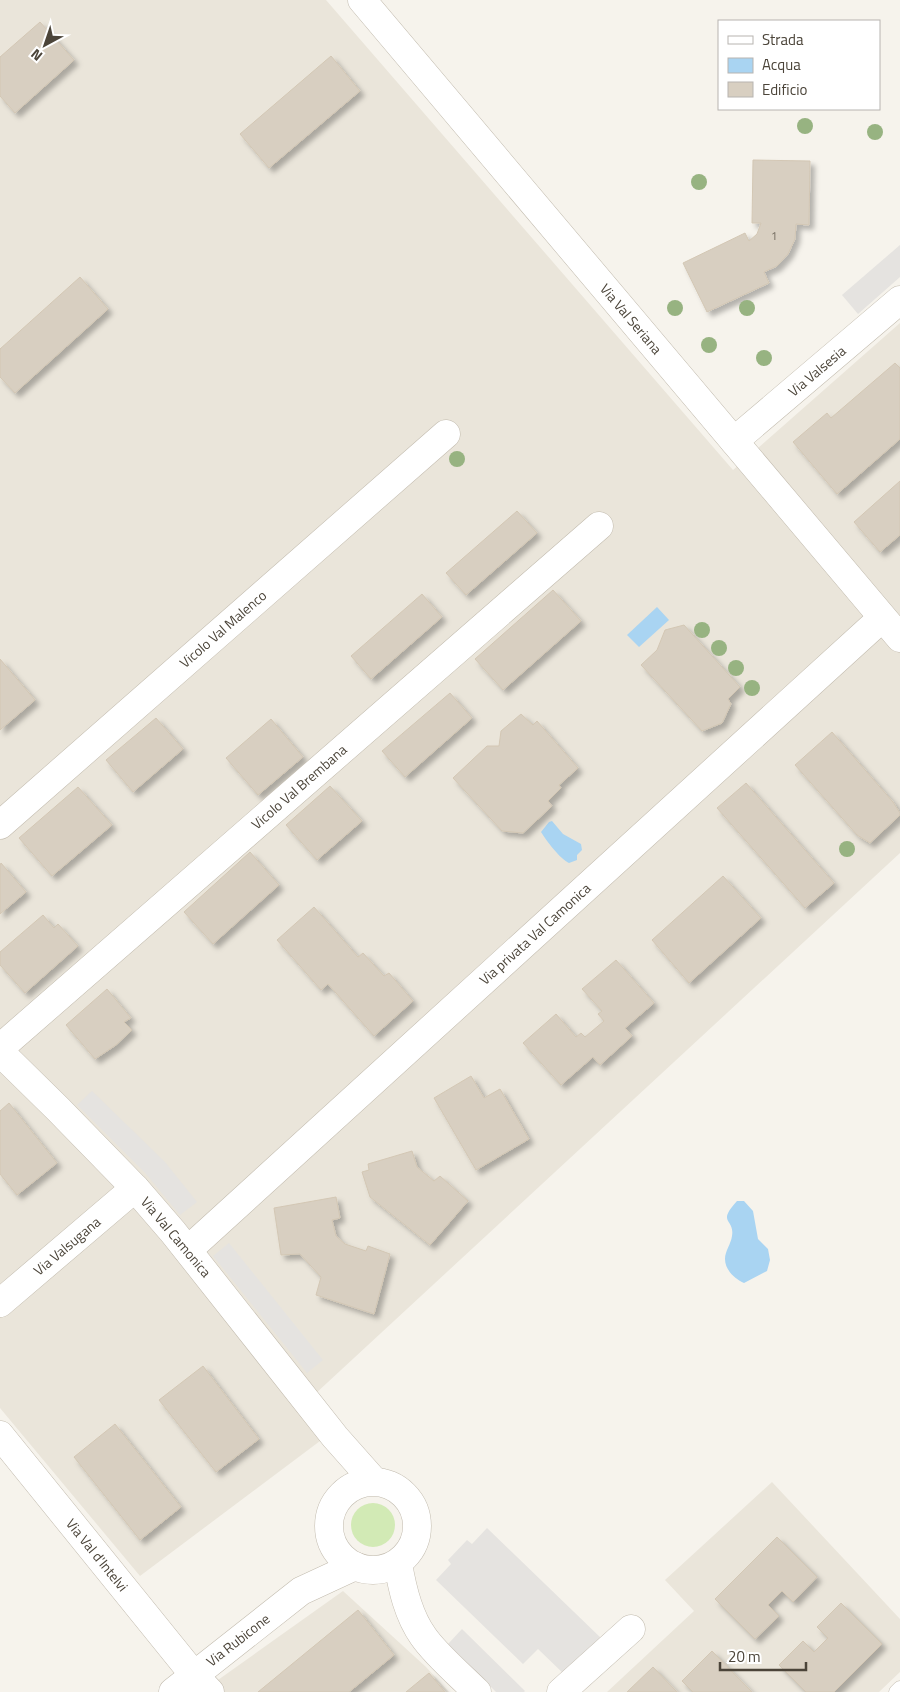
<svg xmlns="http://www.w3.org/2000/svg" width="900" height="1692" viewBox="0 0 900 1692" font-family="'Titillium Web',sans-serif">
	<defs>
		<filter id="shadow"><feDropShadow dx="4.5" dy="4.5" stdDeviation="2.5" flood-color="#0004"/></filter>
	</defs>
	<rect width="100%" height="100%" fill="#f6f3ec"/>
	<g fill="#eae5da">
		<path d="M0,0h326l407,470 167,-147v530l-599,554 23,31 -184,138 -140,-168z"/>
		<path d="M772,1482l128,137v53l-21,20h-272l87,-81 -29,-31z"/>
		<path d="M343,1591l83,76 23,25h-248z"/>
	</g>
	<circle fill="#d2eab5" cx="373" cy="1525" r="22"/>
	<g fill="#e5e3e0">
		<path d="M900,245v32l-42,37 -16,-19z"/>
		<path d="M92,1091l73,71 32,40 -17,13 -34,-41 -69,-69z"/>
		<path d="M229,1243l94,117 -16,13 -94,-117z"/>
		<path d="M487,1528l115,111 -36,37 -28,-27 -15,15 -87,-84 15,-16 -3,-4 19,-20 5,4z"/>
		<path d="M462,1629l63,62 -1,1h-28l-48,-48z"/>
	</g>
	<g fill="#a9d4f2">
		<path d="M657,607l12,13 -30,27 -12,-12z"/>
		<path d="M552,821l11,13 18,10 1,6 -5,5v5l-8,3c-9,-4 -23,-23 -28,-31l8,-10z"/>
		<path d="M737,1201h7l9,10 5,28 10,10 2,11 -3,11 -23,12c-9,-4 -19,-13 -19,-24 0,-8 6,-15 7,-23 3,-18 -16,-12 5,-35z"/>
	</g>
	<g fill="#d8cfc1" stroke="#d3c7b4" filter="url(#shadow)">
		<path d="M40,22l34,38 -59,53 -15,-17v-39z"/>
		<path d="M331,56l29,35 -91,77 -29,-34z"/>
		<path d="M753,160l57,1 -1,64 -13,-1 -1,15 -7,15 -11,12 -13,6 5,11 -62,29 -24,-49 62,-30 4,8 8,-7 4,-11h-9z"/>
		<path d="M80,277l28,32 -93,84 -15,-16v-28z"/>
		<path d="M895,363l5,5v71l-63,55 -44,-52 34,-29 4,5z"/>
		<path d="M900,481v54l-20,17 -26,-30z"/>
		<path d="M517,511l20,22 -71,62 -20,-22z"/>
		<path d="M553,590l28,31 -78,69 -28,-31z"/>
		<path d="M422,594l20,23 -71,62 -20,-23z"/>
		<path d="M684,625l56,62 -12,12 3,5 -9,19 -20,8 -61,-66 16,-15 8,-20z"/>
		<path d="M0,659l35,41 -35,30z"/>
		<path d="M450,693l22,25 -67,59 -23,-26z"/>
		<path d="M521,714l12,11 4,-4 41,47 -19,17 2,3 -13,13 4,5 -29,27 -21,-2 -49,-53 34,-32h12l2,-15z"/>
		<path d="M156,718l27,31 -50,43 -27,-32z"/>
		<path d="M271,719l32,38 -45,38 -32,-37z"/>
		<path d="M832,732l61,70 7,11v2l-30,28 -13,-8 -62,-70z"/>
		<path d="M746,783l88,100 -29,25 -88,-100z"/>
		<path d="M330,786l32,35 -45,39 -31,-35z"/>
		<path d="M78,787l34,38 -60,51 -33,-38z"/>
		<path d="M250,852l29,33 -66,59 -29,-32z"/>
		<path d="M1,863l25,29 -26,22v-49z"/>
		<path d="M723,876l38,42 -72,65 -37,-43z"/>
		<path d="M314,907l44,50 5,-4 21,23 5,-3 24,28 -39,35 -46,-52 -7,6 -44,-50z"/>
		<path d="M43,915l11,13 4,-4 20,22 -53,47 -25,-28v-13z"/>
		<path d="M616,960l38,43 -29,25 7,8 -32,29 -7,-8 -32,28 -38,-42 33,-29 20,23 5,-4 4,4 19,-16 -6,-7 4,-3 -20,-22z"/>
		<path d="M107,989l24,29 -7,4 8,8 -16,15 -21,14 -29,-34z"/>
		<path d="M471,1076l13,22 16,-9 29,50 -53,31 -42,-72z"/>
		<path d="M9,1103l48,60 -40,32 -17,-21v-63z"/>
		<path d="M412,1151l5,16 17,14 6,-5 28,25 -38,44 -60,-48 -8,-25 7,-2 -1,-6z"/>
		<path d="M336,1197l4,21 -8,2 4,16 9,8 21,7 2,-5 22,8 -16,60 -58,-19 5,-18 -21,-23 -19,1 -7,-47z"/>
		<path d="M203,1366l56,73 -43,33 -57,-72z"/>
		<path d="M115,1424l66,83 -41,33 -66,-83z"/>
		<path d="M777,1537l40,40 -24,25 -11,-11 -14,14 11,11 -24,23 -40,-40z"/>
		<path d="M841,1603l41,41 -48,48h-28l-27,-27 24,-24 11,11 14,-14 -11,-11z"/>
		<path d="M358,1610l36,45 -45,37h-91z"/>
		<path d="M712,1651l40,41h-59l-11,-11z"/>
		<path d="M653,1667l24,25h-50z"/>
		<path d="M429,1673l16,19h-39z"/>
	</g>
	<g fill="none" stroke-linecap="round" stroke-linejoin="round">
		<g stroke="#c2bbae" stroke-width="15">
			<path id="service" d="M896,1692l4,-4"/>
		</g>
		<g stroke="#c2bbae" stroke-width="29">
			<g id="minor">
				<path d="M362,0l538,638"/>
				<path d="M734,441l166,-141"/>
				<path d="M0,825l446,-391"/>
				<path d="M0,1048l599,-522"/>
				<path d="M0,1052l58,57 77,79 38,44 162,205 39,44"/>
				<path d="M188,1250l694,-632"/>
				<path d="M0,1303l135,-115"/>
				<path d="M0,1435l194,240 16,17"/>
				<circle cx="373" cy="1526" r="44"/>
				<path d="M398,1563c4,25 10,52 25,73 12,18 38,40 54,56"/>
				<path d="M173,1692l128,-101 54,-25"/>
				<path d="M561,1692l70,-63"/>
			</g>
		</g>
		<use href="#service" stroke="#fff" stroke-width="14"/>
		<use href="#minor" stroke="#fff" stroke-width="28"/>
	</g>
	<g fill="#97b381">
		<circle cx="805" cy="126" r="8"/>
		<circle cx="875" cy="132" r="8"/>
		<circle cx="699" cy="182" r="8"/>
		<circle cx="675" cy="308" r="8"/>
		<circle cx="747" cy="308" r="8"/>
		<circle cx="709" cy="345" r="8"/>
		<circle cx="764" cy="358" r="8"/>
		<circle cx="457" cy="459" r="8"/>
		<circle cx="702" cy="630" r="8"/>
		<circle cx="719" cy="648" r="8"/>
		<circle cx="736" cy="668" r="8"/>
		<circle cx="752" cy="688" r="8"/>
		<circle cx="847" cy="849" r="8"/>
	</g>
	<g text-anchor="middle" stroke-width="4" stroke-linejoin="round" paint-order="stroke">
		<g font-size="11" fill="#6e675b">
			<text x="774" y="240">1</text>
		</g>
		<g font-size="14" fill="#4b4439" stroke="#fff">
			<text transform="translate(631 319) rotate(50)" y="5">Via Val Seriana</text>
			<text transform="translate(817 371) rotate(-40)" y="5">Via Valsesia</text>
			<text transform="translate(223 629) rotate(-41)" y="5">Vicolo Val Malenco</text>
			<text transform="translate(299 787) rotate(-41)" y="5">Vicolo Val Brembana</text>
			<text transform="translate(535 934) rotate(-42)" y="5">Via privata Val Camonica</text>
			<text transform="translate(176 1237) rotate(50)" y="5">Via Val Camonica</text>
			<text transform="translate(67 1246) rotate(-40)" y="5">Via Valsugana</text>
			<text transform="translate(97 1555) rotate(51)" y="5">Via Val d'Intelvi</text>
			<text transform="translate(238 1640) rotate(-38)" y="5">Via Rubicone</text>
		</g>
	</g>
	<rect x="718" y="20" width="162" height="90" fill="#ffffff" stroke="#b7b4b0"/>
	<rect x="728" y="36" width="25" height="8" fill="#ffffff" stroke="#b7b4b0"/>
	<text x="762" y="45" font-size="15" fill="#4b4439">Strada</text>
	<rect x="728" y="58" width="25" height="15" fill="#a9d4f2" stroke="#b7b4b0"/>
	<text x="762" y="70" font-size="15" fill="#4b4439">Acqua</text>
	<rect x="728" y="82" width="25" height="15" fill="#d8cfc1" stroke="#b7b4b0"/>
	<text x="762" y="95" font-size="15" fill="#4b4439">Edificio</text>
	<g transform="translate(45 45) rotate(220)" stroke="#ffffff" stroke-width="4" paint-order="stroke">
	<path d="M0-4L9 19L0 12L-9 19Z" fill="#4b4439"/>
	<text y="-8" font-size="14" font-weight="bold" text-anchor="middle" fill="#4b4439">N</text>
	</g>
	<path d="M720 1662v8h86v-8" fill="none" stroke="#4b4439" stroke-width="2.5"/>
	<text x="728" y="1662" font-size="15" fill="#4b4439" stroke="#ffffff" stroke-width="4" paint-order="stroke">20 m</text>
</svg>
